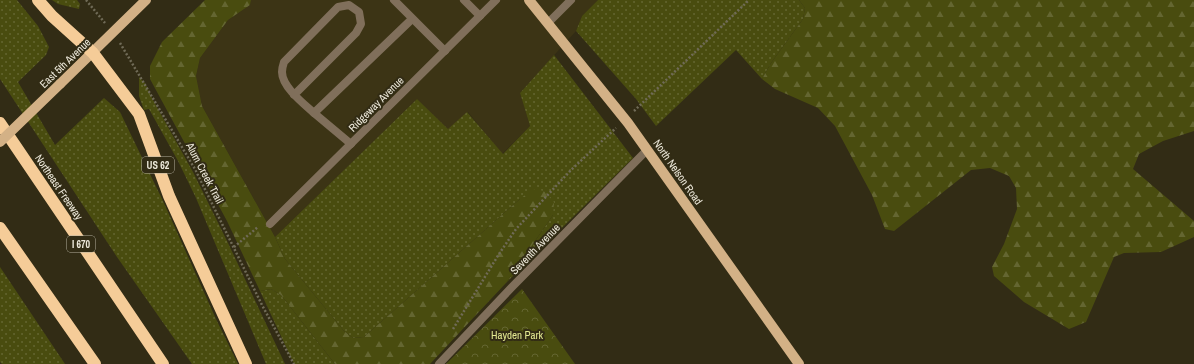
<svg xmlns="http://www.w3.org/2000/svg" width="1194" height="364" viewBox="0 0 1194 364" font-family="'Archivo Narrow',sans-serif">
	<defs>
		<pattern id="grass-dots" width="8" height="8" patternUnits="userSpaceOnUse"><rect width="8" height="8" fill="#494c0f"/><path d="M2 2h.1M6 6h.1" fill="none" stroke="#646631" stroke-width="1.8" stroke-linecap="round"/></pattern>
		<pattern id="forest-firs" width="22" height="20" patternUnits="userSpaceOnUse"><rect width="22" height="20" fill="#494c0f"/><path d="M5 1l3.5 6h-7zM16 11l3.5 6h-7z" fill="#646631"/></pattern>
		<pattern id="park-crowns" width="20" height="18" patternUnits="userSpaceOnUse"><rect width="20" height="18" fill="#494c0f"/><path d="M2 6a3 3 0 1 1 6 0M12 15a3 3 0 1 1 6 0" fill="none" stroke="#646631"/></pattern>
	</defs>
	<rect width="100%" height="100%" fill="#322c15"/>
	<path fill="#3c3415" d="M251,0h347l-16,16 -6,15 -56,62 10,33 -28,28 -34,-42 -20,18 -31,-31 -142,138 -73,-131 -6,-30 4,-18 28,-38 22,-15z"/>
	<g fill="url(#grass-dots)">
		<path d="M0,0h17l21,26 11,21 -3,8 -28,27 37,63 49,-47 16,14 43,89 53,118 22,45h-46l-75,-107 -117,-178z"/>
		<path d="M52,0h25l3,4 -1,5 -21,-5z"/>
		<path d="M598,0h201l6,8 -2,11 -32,44 -9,16 -26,-29 -80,76 -20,-27 -60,-68 6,-15z"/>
		<path d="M554,55l79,103 -127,125 47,-68 -33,-16 -156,138 -11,1 -9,-7 -59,-72 -10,-22 142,-138 31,30 19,-17 36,42 27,-28 -10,-33z"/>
		<path d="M139,77l6,6 8,17 40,72 35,71 57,121h-19l-70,-166 -18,-37 -29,-52 -5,1 -5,-14z"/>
		<path d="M0,267l65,97h-63l-2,-2z"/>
		<path d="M271,289l10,6 54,69h-41l-34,-73z"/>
	</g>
	<g fill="url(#forest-firs)">
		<path d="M205,0h46l-1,5 -22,15 -28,38 -4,18 6,30 73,131 10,22 59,72 9,7 11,-1 156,-138 13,-10 11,2 10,11 -1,13 -47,68 -76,81h-95l-54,-69 -10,-6 -11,2 -33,-70 -77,-142v-13l12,-24z"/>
		<path d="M799,0h395v131l-31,10 -24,13 -6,15 61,52v16l-33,15 -37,1 -10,4 -28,65 -17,7 -45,-27 -30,-26 -2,-9 12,-23 13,-35 -1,-21 -7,-12 -19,-8 -19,2 -77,61 -9,-2 -13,-34 -37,-69 -17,-18 -43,-19 -13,-10 9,-16 32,-44 2,-11z"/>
	</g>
	<path fill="url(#park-crowns)" d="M522,289l53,75h-129z"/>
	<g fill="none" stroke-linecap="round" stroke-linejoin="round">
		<g stroke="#706b57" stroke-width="2.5" stroke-dasharray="2 2" stroke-linecap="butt">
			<path d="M86,0l19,23"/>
			<path d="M120,43l75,126 67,136 32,59"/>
			<path d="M634,111l115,-111"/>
			<path d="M234,247l24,-20"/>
			<path d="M453,329l46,-75 17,-25 55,-59 45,-42"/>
		</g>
		<g stroke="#806f5b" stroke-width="8">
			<path d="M394,0l51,51"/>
			<path d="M464,0l16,16"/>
			<path d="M294,95l62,-62 5,-9 -2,-12 -10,-7 -11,2 -54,55c-1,3 -2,7 -2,10 0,15 22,32 32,41"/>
			<path d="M351,144l-37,-31 98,-94"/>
		</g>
		<g stroke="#806f5b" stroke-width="8">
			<path d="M548,23l23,-23"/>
			<path d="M270,224l226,-224"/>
			<path d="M439,364l73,-77 135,-137"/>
		</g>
		<g stroke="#d3b186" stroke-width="10">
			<path d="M529,0l99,123 171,241"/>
			<path d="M60,84l86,-84"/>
		</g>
		<g stroke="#f5cc98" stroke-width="12">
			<path d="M38,0l14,16 41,37 46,61 30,82 77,168"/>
			<path d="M0,123l163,241"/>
			<path d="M0,228l95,136"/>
		</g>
		<path stroke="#d3b186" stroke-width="10" d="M0,142l60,-58"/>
	</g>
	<g text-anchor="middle" stroke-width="4" stroke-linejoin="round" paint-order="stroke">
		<g fill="#322c15" stroke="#b5b0a0" stroke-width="1">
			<rect x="142" y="157" width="32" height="16" rx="3"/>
			<rect x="67" y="236" width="28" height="16" rx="3"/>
		</g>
		<g font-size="10" font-weight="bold" fill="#ede9db">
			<text x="158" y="169">US 62</text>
			<text x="81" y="248">I 670</text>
		</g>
		<g font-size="11" fill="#ede9db" stroke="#322c15">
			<text transform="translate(65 63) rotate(-44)" y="4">East 5th Avenue</text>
			<text transform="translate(376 104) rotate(-45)" y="4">Ridgeway Avenue</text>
			<text transform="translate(678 172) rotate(55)" y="4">North Nelson Road</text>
			<text transform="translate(205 173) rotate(62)" y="4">Alum Creek Trail</text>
			<text transform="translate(59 187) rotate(56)" y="4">Northeast Freeway</text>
			<text transform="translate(535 249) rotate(-46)" y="4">Seventh Avenue</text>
		</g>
		<g font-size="11" fill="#e3e991" stroke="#322c15">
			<text x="517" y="339">Hayden Park</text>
		</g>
	</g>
</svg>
